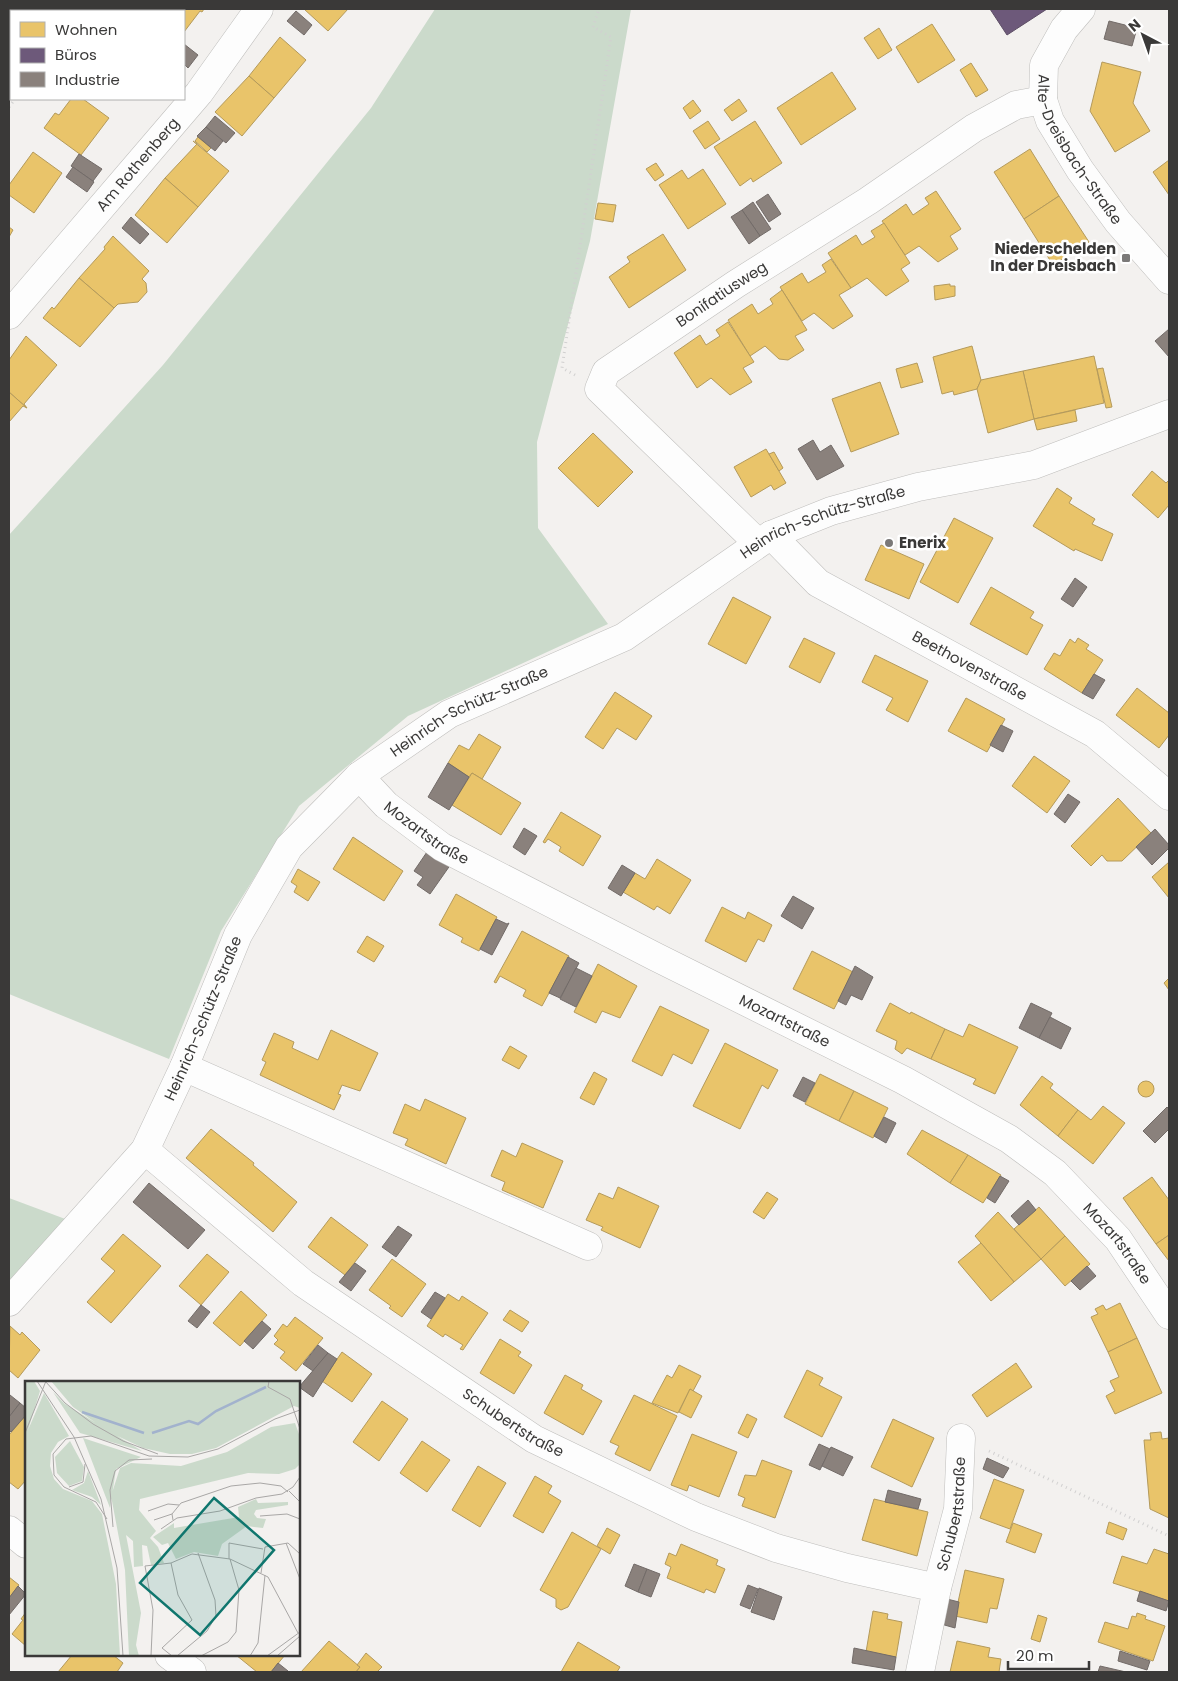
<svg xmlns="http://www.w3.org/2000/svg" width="1178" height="1681" viewBox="0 0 1178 1681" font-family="Poppins,sans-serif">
	<rect width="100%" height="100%" fill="#f3f1ef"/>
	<g fill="#cbdacb">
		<path d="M435,9h196l-41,232 -53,201 1,86 70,96 -200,92 -109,90 -78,125 -52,128 -160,-65v-459l154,-170 208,-257z"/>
		<path d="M9,1198l59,22 -59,67z"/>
	</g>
	<g fill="#e9c46a" stroke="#b49a5b">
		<path d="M155,9h49l-2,3 -2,-1 -16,21v-21h-31z"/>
		<path d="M304,9h44l-20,22z"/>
		<path d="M932,24l23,36 -37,23 -22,-36z"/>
		<path d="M879,28l13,22 -14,9 -14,-21z"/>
		<path d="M280,37l26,23 -32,38 -25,-22z"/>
		<path d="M1102,62l39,10 -8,31 17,28 -35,21 -25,-41z"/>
		<path d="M971,63l17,27 -12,7 -16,-27z"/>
		<path d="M832,72l24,37 -55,36 -24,-37z"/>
		<path d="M249,76l25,22 -32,38 -27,-24z"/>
		<path d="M71,99h12l26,19 -28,37 -37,-27 11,-15 4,2z"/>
		<path d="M739,99l8,12 -15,10 -8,-11z"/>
		<path d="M693,100l8,11 -11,8 -7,-11z"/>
		<path d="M708,121l12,18 -15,10 -12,-18z"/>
		<path d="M755,121l27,42 -29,19 -2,-4 -11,8 -26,-39z"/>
		<path d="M198,137l13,11 -4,4 -12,-11z"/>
		<path d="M193,141l36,30 -31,36 -33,-29 32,-34z"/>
		<path d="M1030,149l29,47 -35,23 -30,-47z"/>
		<path d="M33,152l29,21 -28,40 -25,-18v-10z"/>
		<path d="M1169,160v35l-16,-23z"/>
		<path d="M656,163l8,12 -9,6 -9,-12z"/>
		<path d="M703,169l23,35 -38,25 -29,-44 23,-15 6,9z"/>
		<path d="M165,178l33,29 -31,36 -32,-28z"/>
		<path d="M936,191l25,38 -11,7 8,13 -20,13 -19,-16 -14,9 -23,-34 24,-17 7,11 16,-11 -4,-6z"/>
		<path d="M1059,196l30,46 -36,23 -29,-46z"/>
		<path d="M598,203l18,2 -3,17 -18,-3z"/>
		<path d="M884,223l26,40 -9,6 8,12 -23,15 -19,-18 -16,10 -23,-35 28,-18 6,10 13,-8 -4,-6z"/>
		<path d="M9,227l4,3 -4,7z"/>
		<path d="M663,234l23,36 -57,38 -20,-31 21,-15 -3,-5z"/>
		<path d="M113,236l36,35 -7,8 4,4 1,9 -9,10 -20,2 -4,4 -35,-30 26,-29 -1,-2z"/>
		<path d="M831,259l20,29 -12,7 14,21 -20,13 -19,-16 -12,8 -22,-34 22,-14 6,10 18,-11 -4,-7z"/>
		<path d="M79,278l35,30 -34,39 -37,-29 9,-11 2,2z"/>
		<path d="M950,284v2h5v10l-20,4 -1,-14z"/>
		<path d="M782,290l25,40 -12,6 9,14 -16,10 -9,-1 -14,-13 -15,10 -22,-36 24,-16 6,10 15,-10 -3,-5z"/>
		<path d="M728,322l26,40 -11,6 9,14 -22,13 -19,-17 -14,10 -23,-35 26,-18 6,10 14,-9 -4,-6z"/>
		<path d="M26,336l31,29 -33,39 3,4 -18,-16v-32z"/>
		<path d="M972,346l9,34 -4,9 -23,6 -1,-4 -11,3 -9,-37z"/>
		<path d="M1094,356l10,47 -70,16 -11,-48z"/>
		<path d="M917,363l6,19 -22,6 -5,-19z"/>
		<path d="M1103,368l9,39 -6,1 -9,-39z"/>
		<path d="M1023,371l11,48 -46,14 -11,-44 4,-9z"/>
		<path d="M880,382l19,52 -48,18 -19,-53z"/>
		<path d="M9,392l18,16 -4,-2 -14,16z"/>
		<path d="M1075,410l2,11 -40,9 -3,-11z"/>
		<path d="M593,433l40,39 -35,35 -40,-39z"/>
		<path d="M766,449l20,34 -12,7 -3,-5 -20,12 -17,-30z"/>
		<path d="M774,452l9,16 -4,3 -10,-17z"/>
		<path d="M1152,471l14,12 3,-3v25l-11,13 -26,-23z"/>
		<path d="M1057,488l15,10 -3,5 26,16 -3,5 21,10 -11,27 -27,-12 -1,2 -41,-25z"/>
		<path d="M954,518l39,20 -35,65 -38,-21z"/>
		<path d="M881,545l43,19 -15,35 -44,-19z"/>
		<path d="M991,587l43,25 -4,6 13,7 -16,30 -57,-31z"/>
		<path d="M733,597l38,20 -25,47 -38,-20z"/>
		<path d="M804,638l31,15 -15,30 -31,-16z"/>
		<path d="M1078,638l11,7 -3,4 17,11 -21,33 -38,-24 10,-16 6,3 10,-17 5,4z"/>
		<path d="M875,655l53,26 -20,41 -22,-12 7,-12 -31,-16z"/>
		<path d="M1137,688l32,25v22l-10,13 -43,-33z"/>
		<path d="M615,692l37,24 -16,24 -19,-12 -14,21 -18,-12z"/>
		<path d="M966,698l39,21 -18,33 -39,-21z"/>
		<path d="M479,734l22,13 -19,32 -10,-6 -3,4 -21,-14 11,-18 10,5z"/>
		<path d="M1034,756l36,25 -23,32 -35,-27z"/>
		<path d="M472,773l49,30 -20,32 -49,-30z"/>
		<path d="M1118,798l33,35 -29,28h-15l-5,-6 -11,11 -20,-20z"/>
		<path d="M561,812l40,24 -18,30 -24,-15 2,-4 -13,-8 -3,4 -2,-1z"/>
		<path d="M353,837l50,34 -19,30 -51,-32z"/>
		<path d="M657,859l34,21 -21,34 -13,-8 -3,4 -31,-18 12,-19 10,6z"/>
		<path d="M1169,862v36l-17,-21z"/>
		<path d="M298,869l22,13 -12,19 -14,-9 3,-6 -6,-4z"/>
		<path d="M456,894l41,23 -18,34 -18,-9 2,-4 -24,-13z"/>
		<path d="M722,907l23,12 3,-7 24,13 -8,17 -6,-3 -12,23 -41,-21z"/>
		<path d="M522,931l47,25 -27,50 -19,-10 3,-6 -26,-14 -4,7 -2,-1z"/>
		<path d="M367,936l17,10 -10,16 -17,-10z"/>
		<path d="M812,951l41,21 -19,37 -41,-20z"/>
		<path d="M598,964l39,22 -17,32 -18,-7 -6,12 -22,-11z"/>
		<path d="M1169,978v12l-5,-7z"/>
		<path d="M890,1003l20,11 1,-2 34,17 -14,30 -24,-11 -5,6 -7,-5 2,-8 -21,-10z"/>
		<path d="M660,1006l49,24 -17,34 -19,-10 -11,22 -30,-15z"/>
		<path d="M969,1024l49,23 -23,47 -22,-10 3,-5 -45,-20 14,-30 18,8z"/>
		<path d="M331,1030l47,23 -18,38 -18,-6 -4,9 3,1 -7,15 -74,-35 6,-13 -4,-2 12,-27 20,9 -2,6 26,12z"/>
		<path d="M725,1043l53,27 -10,19 -6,-4 -22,44 -47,-23z"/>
		<path d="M510,1046l17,10 -8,13 -17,-9z"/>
		<path d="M594,1072l13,7 -13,26 -14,-7z"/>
		<path d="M820,1074l34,17 -15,30 -34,-17z"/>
		<path d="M1042,1076l11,8 -3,4 28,22 -20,26 -38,-31z"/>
		<circle cx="1146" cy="1089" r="8"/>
		<path d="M854,1091l34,17 -15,30 -34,-17z"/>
		<path d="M425,1099l41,19 -20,46 -41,-19 3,-6 -15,-6 12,-29 15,7z"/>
		<path d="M1103,1106l22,17 -32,41 -35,-28 20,-26 13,10z"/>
		<path d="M211,1129l43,34 -1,2 44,37 -24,30 -87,-74z"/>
		<path d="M922,1130l46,25 -18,28 -43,-29z"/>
		<path d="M522,1143l41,18 -20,47 -41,-18 3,-8 -14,-6 11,-26 14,7z"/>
		<path d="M968,1155l33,20 -18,28 -33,-20z"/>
		<path d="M1152,1177l17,23v35l-13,9 -33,-46z"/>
		<path d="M618,1187l41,19 -19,42 -39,-18 2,-3 -17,-7 13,-27 14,6z"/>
		<path d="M767,1192l11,7 -14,20 -11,-7z"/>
		<path d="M1039,1207l26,29 -24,23 -27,-30z"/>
		<path d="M998,1212l43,47 -27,23 -39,-46z"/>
		<path d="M331,1217l37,28 -23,30 -37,-28z"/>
		<path d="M123,1234l38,32 -50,57 -24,-21 28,-31 -14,-12z"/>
		<path d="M1169,1235v26l-13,-17z"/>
		<path d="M1065,1236l25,28 -25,22 -24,-27z"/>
		<path d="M981,1243l33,39 -23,19 -33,-39z"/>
		<path d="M207,1254l22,18 -28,33 -22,-19z"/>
		<path d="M392,1259l34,25 -24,33 -13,-9 2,-2 -22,-16z"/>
		<path d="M241,1291l26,24 -27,31 -27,-23z"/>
		<path d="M448,1294l11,7 3,-5 26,17 -25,37 -3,-1 3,-4 -18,-11 -2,3 -16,-11z"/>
		<path d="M1120,1303l17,35 -29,14 -17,-35 7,-3 -3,-5 8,-4 3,5z"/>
		<path d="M510,1310l19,12 -7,10 -19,-12z"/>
		<path d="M295,1317l28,21 -27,33 -16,-13 5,-6 -11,-8 4,-4 -4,-4 9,-12 4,3z"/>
		<path d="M10,1326l10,9 2,-3 18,18 -22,28 -9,-8z"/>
		<path d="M1137,1338l25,55 -47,21 -9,-18 9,-5 -5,-10 9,-4 -11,-25z"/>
		<path d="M500,1339l21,13 -3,4 14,9 -18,29 -34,-21z"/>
		<path d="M342,1352l30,22 -20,28 -30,-21z"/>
		<path d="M1016,1363l16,24 -45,30 -15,-22z"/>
		<path d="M679,1365l22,11 -8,15 -3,-2 -12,24 -26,-10 15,-28 5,3z"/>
		<path d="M807,1370l16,8 -4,7 23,12 -20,40 -38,-20z"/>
		<path d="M565,1375l18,10 -2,4 21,12 -19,34 -39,-22z"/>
		<path d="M690,1389l12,7 -11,22 -12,-6z"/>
		<path d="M634,1395l43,21 -27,55 -35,-17 4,-8 -9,-4z"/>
		<path d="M382,1401l26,18 -29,42 -26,-19z"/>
		<path d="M747,1414l10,5 -9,19 -10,-5z"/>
		<path d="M26,1415v65l-8,9 -9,-7v-47z"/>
		<path d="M893,1419l41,19 -22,49 -41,-20z"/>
		<path d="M1161,1432l1,7 7,-1v80l-19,-9 -6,-69h7l-1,-7z"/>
		<path d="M692,1434l45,18 -18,45 -30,-12 -2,6 -16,-6z"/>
		<path d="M422,1441l28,19 -23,32 -27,-19z"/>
		<path d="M762,1460l30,11 -17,47 -33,-12 3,-8 -7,-3 7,-20 11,1z"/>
		<path d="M478,1466l28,17 -26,44 -28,-17z"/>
		<path d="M535,1476l17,10 -4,7 13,8 -18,32 -30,-17z"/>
		<path d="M994,1479l30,11 -14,39 -30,-11z"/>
		<path d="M874,1499l54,13 -11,44 -55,-16z"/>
		<path d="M1109,1522l18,7 -4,11 -17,-7z"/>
		<path d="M1013,1523l29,11 -7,19 -29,-11z"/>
		<path d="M607,1528l13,7 -10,19 -13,-8z"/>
		<path d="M572,1532l29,17 -33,58 -7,3 -5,-3v-8l-16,-9z"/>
		<path d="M681,1544l37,16 -2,5 9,4 -10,24 -9,-4 -2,4 -37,-15 4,-11 -6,-3 4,-11 7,3z"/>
		<path d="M1154,1549l15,5v47l-56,-18 9,-27 25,8z"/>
		<path d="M965,1570l39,9 -7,30 -7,-1 -3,15 -32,-7z"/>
		<path d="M9,1577l10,8 -10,13z"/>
		<path d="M873,1611l15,3 -1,5 15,3 -6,35 -30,-5z"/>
		<path d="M26,1612v34l-14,-12 11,-14 -2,-1z"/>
		<path d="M1137,1613l9,3 -1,3 20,7 -12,35 -55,-19 7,-20 23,7 4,-13 4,1z"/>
		<path d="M1038,1615l9,3 -7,24 -9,-3z"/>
		<path d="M329,1641l31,26 -4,5h-55z"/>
		<path d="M957,1641l33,7 -2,9 13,2 -2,13h-49z"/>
		<path d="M578,1642l42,25 -3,5h-56z"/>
		<path d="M366,1653l16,14 -5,5h-21l4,-5 -3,-2z"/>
		<path d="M72,1655h41l10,8 -6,9h-59z"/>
		<path d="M236,1655h49l-14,17h-14z"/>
	</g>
	<path fill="#6d597a" stroke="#5e4f66" d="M990,9h57l-40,26z"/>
	<g fill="#8a817c" stroke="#726b68">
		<path d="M296,11l16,14 -8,10 -17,-14z"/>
		<path d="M1109,21l28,7 -5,18 -28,-7z"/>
		<path d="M184,44l14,11 -10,13 -4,-4z"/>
		<path d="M215,116l20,17 -9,10 -20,-16z"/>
		<path d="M206,127l17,14 -8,10 -18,-15z"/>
		<path d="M79,154l23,15 -9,12 -22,-15z"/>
		<path d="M73,167l21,15 -7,10 -21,-15z"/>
		<path d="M768,194l13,20 -12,8 -13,-20z"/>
		<path d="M753,202l18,27 -11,7 -18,-26z"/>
		<path d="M742,210l18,26 -11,8 -18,-27z"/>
		<path d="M131,217l18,17 -9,10 -18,-16z"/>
		<path d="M1169,329v28l-14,-16z"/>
		<path d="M813,440l7,12 11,-7 13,21 -27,14 -19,-31z"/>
		<path d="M1075,578l12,9 -14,20 -12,-8z"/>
		<path d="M1094,674l11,6 -12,19 -11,-6z"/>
		<path d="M1001,725l12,6 -10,21 -13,-7z"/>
		<path d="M448,763l21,14 -20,33 -21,-13z"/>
		<path d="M1068,794l12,8 -15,21 -11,-9z"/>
		<path d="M524,828l13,8 -12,19 -12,-8z"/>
		<path d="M1155,829l14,16v3l-17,17 -16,-18z"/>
		<path d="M429,849l22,15 -21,30 -13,-9 6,-8 -9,-6z"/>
		<path d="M622,865l13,8 -14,23 -13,-8z"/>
		<path d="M793,896l21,12 -12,21 -21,-13z"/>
		<path d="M496,919l11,5 2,-1 -17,32 -12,-6z"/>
		<path d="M568,957l11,6 -19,35 -11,-5z"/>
		<path d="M855,966l18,11 -11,23 -11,-5 -5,10 -8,-4z"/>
		<path d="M576,968l16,8 -16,31 -16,-8z"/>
		<path d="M1031,1003l21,10 -13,25 -20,-10z"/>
		<path d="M1050,1017l21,11 -10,21 -22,-11z"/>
		<path d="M803,1077l12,6 -10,19 -12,-6z"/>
		<path d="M1167,1107l2,2v20l-14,14 -12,-12z"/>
		<path d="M884,1117l12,6 -10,20 -12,-7z"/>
		<path d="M1000,1176l9,5 -14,22 -8,-5z"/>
		<path d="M149,1183l56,47 -17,19 -55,-47z"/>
		<path d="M1028,1200l8,10 -17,15 -8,-9z"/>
		<path d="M398,1226l14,9 -16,22 -14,-10z"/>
		<path d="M355,1263l11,8 -15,20 -12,-9z"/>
		<path d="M1087,1266l9,10 -16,14 -9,-9z"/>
		<path d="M435,1292l10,6 -14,21 -10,-7z"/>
		<path d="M201,1305l9,7 -13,16 -9,-7z"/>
		<path d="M262,1321l9,8 -18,20 -9,-8z"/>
		<path d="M318,1345l10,8 -15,18 -10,-7z"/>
		<path d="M328,1353l9,6 -24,38 -14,-10z"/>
		<path d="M10,1395l10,8 -11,14v-21z"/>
		<path d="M20,1403l6,5v7l-15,17 -2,-2v-13z"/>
		<path d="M819,1444l11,5 -10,21 -11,-5z"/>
		<path d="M831,1447l22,10 -10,19 -21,-10z"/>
		<path d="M987,1458l22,10 -6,10 -20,-9z"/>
		<path d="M888,1490l33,9 -3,10 -33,-7z"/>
		<path d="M634,1564l13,5 -9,23 -13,-6z"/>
		<path d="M647,1569l13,5 -9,23 -13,-5z"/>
		<path d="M748,1585l10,4 -8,20 -10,-4z"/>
		<path d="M18,1586l8,8 -17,21v-17z"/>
		<path d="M759,1588l23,9 -8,23 -23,-8z"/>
		<path d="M1140,1591l29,10 -3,10 -29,-10z"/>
		<path d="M947,1599l12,3 -4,26 -14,-4z"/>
		<path d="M854,1648l42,9 -2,13 -42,-7z"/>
		<path d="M1120,1651l30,10 -3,9 -29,-9z"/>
		<path d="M278,1663l10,8 -2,1h-15z"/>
		<path d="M1100,1666l26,6h-28z"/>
	</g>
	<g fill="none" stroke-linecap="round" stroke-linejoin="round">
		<g stroke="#bfbebc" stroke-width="29">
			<g id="minor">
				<path id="s1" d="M1081,9l-17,20 -20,36 -1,35 7,21 30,49 38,52 51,58"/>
				<path id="s2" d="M9,315l190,-222 60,-84"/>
				<path id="s3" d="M771,535l47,48 277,151 74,62"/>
				<path id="s4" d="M758,543l-159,-154 7,-17 130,-88 132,-83 106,-73 42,-23 27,-5"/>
				<path id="s5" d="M359,776l27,29 56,42 214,110 247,123 106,59 46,34 63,66 51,76"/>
				<path d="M184,1067l404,179"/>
				<path id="s6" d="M145,1150l158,133 231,156 162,78 80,31 71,20 90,20 -17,84"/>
				<path id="s7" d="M9,1302l136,-152 39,-83 54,-132 51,-88 70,-71 90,-62 175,-77 147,-102 60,-24 87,-24 116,-22 135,-51"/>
				<path d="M9,1530l17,14"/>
				<path id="s8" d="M937,1588l21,-79 3,-71"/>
				<path d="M169,1655l23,17"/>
			</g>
		</g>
		<g stroke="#d1d0d0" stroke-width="3" stroke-dasharray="1 4" stroke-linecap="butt">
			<path d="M83,11l2,-2"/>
			<path d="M9,107l6,-8"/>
			<path d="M575,375l-13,-7 49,-331 -18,-10 6,-18"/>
			<path d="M989,1451l180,85"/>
		</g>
		<use href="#minor" stroke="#fdfdfd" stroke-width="28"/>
	</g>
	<g fill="#7b7978" stroke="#fff" stroke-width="2">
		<rect x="1121" y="253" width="10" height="10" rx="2.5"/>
		<circle cx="889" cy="543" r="5"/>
	</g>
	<g text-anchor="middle" stroke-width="5" stroke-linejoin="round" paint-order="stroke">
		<g font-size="15" fill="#3a3938" stroke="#fff">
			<text dy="5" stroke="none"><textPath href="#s1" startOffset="162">Alte-Dreisbach-Straße</textPath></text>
			<text dy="5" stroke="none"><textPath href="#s2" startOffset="198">Am Rothenberg</textPath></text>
			<text dy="5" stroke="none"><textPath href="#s4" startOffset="379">Bonifatiusweg</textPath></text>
			<text dy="5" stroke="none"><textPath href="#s7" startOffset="1172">Heinrich-Schütz-Straße</textPath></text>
			<text dy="5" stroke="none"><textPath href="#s3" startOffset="240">Beethovenstraße</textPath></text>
			<text dy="5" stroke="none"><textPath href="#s7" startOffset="768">Heinrich-Schütz-Straße</textPath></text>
			<text dy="5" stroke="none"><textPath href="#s5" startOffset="89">Mozartstraße</textPath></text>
			<text dy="5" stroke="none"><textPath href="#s7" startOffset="348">Heinrich-Schütz-Straße</textPath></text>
			<text dy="5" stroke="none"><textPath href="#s5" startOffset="494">Mozartstraße</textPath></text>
			<text dy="5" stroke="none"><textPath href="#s5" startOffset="899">Mozartstraße</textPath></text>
			<text dy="5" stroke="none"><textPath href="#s6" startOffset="459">Schubertstraße</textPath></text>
			<text dy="5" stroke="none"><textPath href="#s8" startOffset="76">Schubertstraße</textPath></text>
		</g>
		<g font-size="15" font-weight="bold" fill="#3a3938" stroke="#fff" text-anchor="end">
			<text x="1116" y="254">Niederschelden<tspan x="1116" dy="17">In der Dreisbach</tspan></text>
			<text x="899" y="548" text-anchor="start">Enerix</text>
		</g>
	</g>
	<g transform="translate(25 1381)">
		<rect width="275" height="275" fill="#f3f1ef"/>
		<path d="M0,0h9l6,10 -12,39 16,-37 25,43 -11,6 -7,11 -1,13 4,13 9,10 29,12 10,13 14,70 4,72h-95zM26,0h249v27l-6,-2 -78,42 -24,6h-22l-27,-6 -34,-16 -36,-25zM28,11l12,12 77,47 -62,-18zM270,42l5,14v27l-5,5 -16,5 -31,-1 -108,26 -1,11 17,21 -6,7 8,9 6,16 -13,2 -4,-19 -5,-1 1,21 -9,1 -1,-26 -7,-6 15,78 -5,32 3,11h-10l-4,-86 -14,-74 9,-28 11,-5 50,3 46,-14 44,-25zM58,57l58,19 -25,12 -6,39zM45,60l14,26 -2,14 -13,5 -12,-13 -2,-16zM63,90l13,34 -9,-8 -20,-7 12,-7zM231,118l2,4 30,-1v3l-32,5 -2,4 3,4 9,1 -3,9 -16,-2 -25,18 -4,12 -24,-4 -18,7 -8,-16 -6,2 -9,-8 21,-14v5l65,-11 -1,-10z" fill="#cbdacb"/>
		<path fill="none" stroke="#a2b2cd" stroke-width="2.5" d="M57,31l62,21M127,52l37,-12 9,3 18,-13 50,-24"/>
		<path fill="none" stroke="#a9a7a6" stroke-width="1" d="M12,0l37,56 27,62 16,69 6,88M20,0l20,22 28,21 30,17 35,13M244,0l-1,6 22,12 10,30M0,52l21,-52M44,106l14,-5 2,-18M264,110l11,11M123,130l20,-7 11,1M235,135l27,-2 13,5M82,138l-11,-17 -32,-15 -10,-12 -1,-21 13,-15 25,-3 58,20 39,1 30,-8 57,-30 25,-9M129,139l18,-6M148,139l-1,-6 9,-11 50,-17 29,-3 21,3 7,6M88,146l-3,-37 5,-19 14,-11 23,-1M136,148l16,-11 43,-7 36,-13 26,-4 11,-7 7,-10M261,162l14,36M204,178v-16l34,6M146,182l7,32 14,25 -30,28 10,8M236,192l4,-26 23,-4 12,11M126,275l2,-46 -8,-44 26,-3 21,-9 38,5 38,18 30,56M152,275l30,-25 9,-15 -1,-16 -17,-47M176,275l27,-14 8,-10 3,-42 -9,-31M225,275l8,-13 7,-68M242,275l33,-24M252,275l23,-20"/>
		<path fill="#0f766e" fill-opacity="0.15" stroke="#0f766e" stroke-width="2.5" d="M189,117l60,52 -74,85 -60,-52z"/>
		<rect width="275" height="275" fill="none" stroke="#3a3938" stroke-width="2.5"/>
	</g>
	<rect width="1178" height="1681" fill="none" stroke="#3a3938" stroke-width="20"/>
	<rect x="10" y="10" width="175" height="90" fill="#ffffff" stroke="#b0b0af"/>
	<rect x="20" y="22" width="25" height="15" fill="#e9c46a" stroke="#b0b0af"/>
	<text x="55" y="35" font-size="15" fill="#3a3938">Wohnen</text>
	<rect x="20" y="48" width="25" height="15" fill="#6d597a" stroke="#b0b0af"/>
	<text x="55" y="60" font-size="15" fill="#3a3938">Büros</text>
	<rect x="20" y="72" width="25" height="15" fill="#8a817c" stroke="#b0b0af"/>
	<text x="55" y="85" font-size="15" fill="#3a3938">Industrie</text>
	<g transform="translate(1143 35) rotate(319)" stroke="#ffffff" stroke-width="4" paint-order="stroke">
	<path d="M0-4L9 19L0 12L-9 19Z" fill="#3a3938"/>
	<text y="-8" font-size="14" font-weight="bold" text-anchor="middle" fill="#3a3938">N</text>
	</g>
	<path d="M1008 1661v8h81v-8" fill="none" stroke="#3a3938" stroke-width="2.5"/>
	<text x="1016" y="1661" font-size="15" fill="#3a3938" stroke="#ffffff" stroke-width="4" paint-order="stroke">20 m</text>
</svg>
